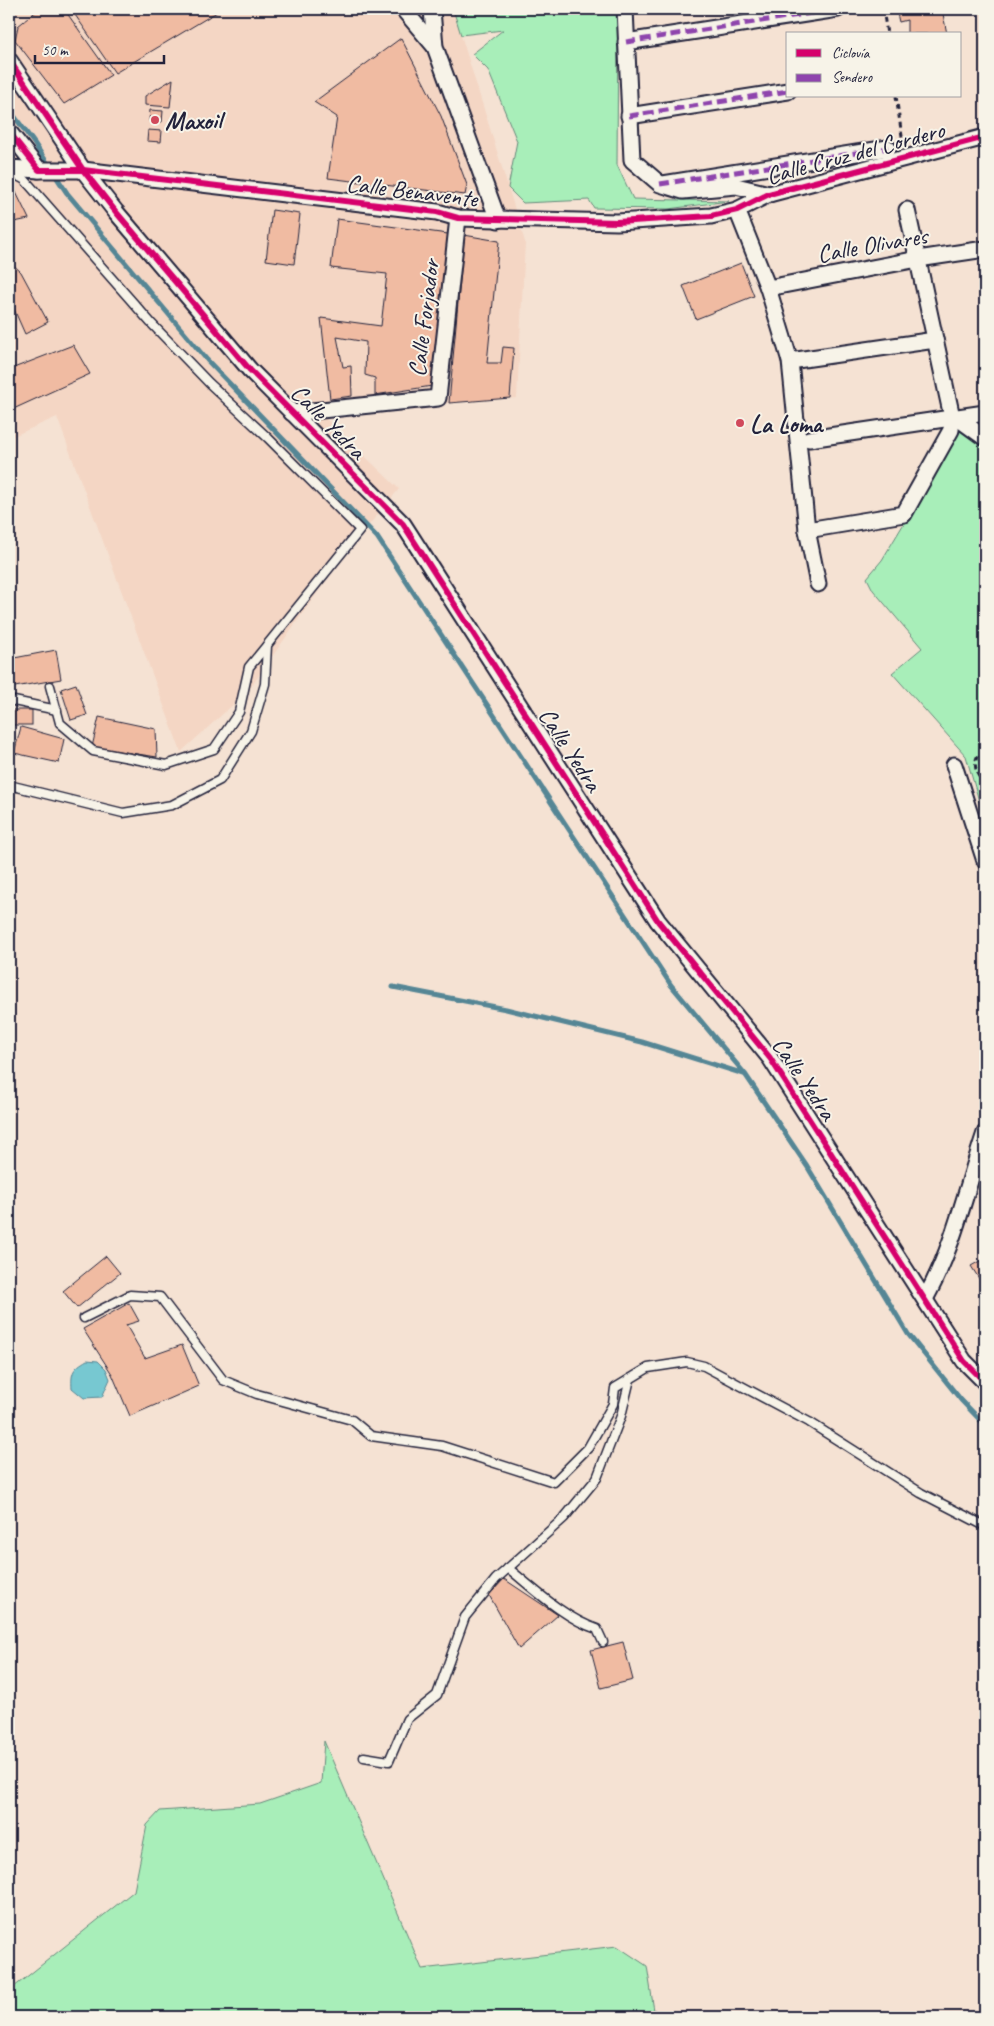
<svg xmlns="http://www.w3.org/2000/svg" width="994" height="2026" viewBox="0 0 994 2026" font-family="Caveat,sans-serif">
	<rect width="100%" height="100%" fill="#f5e2d3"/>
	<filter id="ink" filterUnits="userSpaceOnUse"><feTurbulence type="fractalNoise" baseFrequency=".02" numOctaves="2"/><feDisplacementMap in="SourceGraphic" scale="10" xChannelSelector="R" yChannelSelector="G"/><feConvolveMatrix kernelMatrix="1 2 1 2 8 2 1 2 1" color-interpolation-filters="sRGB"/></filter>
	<g filter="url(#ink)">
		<path fill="#f4d6c4" d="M9,9h444l72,233 -8,156 -197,15 79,76 -56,67 -95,135 -67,61 -124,-335 -48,21v-283l6,-1 -6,-7z"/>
		<g fill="#a8eeb9" stroke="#65887a">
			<path d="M453,9h165l-1,156 16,34 96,2 -61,8 -74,-1 -5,-8 -66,3 -15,-15 9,-47 -29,-71 -16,-16 31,-24 -42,5z"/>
			<path d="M960,430l25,17v375l-19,-66 -74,-83 30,-25 -49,-58 -6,-12 15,-18z"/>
			<path d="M324,1741l98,228 195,-23 30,20 8,51h-646v-26l125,-100 13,-66 13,-14 100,-7 61,-21z"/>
		</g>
		<path fill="#77c8d1" stroke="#558695" d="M87,1360l11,1 8,8 4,10 -8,18 -18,1 -12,-10c-1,-16 1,-20 15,-28z"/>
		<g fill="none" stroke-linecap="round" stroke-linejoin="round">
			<g stroke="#558695" stroke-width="5">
				<path d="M9,109l25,34 33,50 140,167 170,177 294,448 74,89 62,92 101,168 53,66 24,25"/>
				<path d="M393,987l113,22 136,33 102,32"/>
			</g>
		</g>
		<g fill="#f0bba2" stroke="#22223b">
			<path d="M39,9h25l47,66 -47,29 -49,-64 3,-14z"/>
			<path d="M71,9h151l-107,64z"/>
			<path d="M896,9h46l5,25h-40v-14l-8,2z"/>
			<path d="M401,38l40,78 26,69 -2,10 -137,-17 9,-61 -23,-15z"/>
			<path d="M173,79l-3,28 -25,-2v-9z"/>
			<path d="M150,110l13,1 -1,11 -13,-1z"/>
			<path d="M148,130l14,1 -1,11 -14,-1z"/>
			<path d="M9,178l20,41 -20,4z"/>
			<path d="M272,210l28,4 -6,50 -28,-4z"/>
			<path d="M337,219l111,15 -16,152 -57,9v-17l-10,-3 1,-33 -29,-5 6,30 8,-1 1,30 -22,3 -9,-81 60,8 6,-52 -56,-6z"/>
			<path d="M464,235l35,6 -12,122h14l2,-16 11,1 -4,50 -61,5z"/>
			<path d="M9,261l12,11 27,50 -23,12 -12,-27 -4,3z"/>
			<path d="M741,263l13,33 -58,23 -13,-33z"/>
			<path d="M73,345l17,29 -81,37v-46l2,4z"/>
			<path d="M56,650l5,29 -52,9v-29z"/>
			<path d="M76,684l11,31 -16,5 -10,-31z"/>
			<rect x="9" y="710" width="23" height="15"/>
			<path d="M99,717l57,12 1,28 -65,-10z"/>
			<path d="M21,727l43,12 -5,24 -45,-10z"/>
			<path d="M106,1256l14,17 -43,35 -14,-17z"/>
			<path d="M985,1258v30l-14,-22z"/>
			<path d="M129,1303l10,18 -13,4 19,33 37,-13 17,41 -69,30 -18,-42 -29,-45z"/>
			<path d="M504,1579l54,36 -39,34 -30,-54z"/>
			<path d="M623,1642l10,38 -32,8 -10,-38z"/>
		</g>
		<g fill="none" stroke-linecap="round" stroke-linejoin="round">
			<g stroke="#22223b" stroke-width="11">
				<g id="service">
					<path d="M50,686l10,37 33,28 73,14 48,-16 25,-37 10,-45 18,-22"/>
					<path d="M9,700l48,10"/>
					<path d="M9,792l4,-6 110,27 49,-8 48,-25 31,-49 14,-47 2,-39 93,-115 -92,-92 -59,-55 -58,-60 -126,-143 -15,-8"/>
					<path d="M84,1318l46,-23 30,2 63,83 34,14 95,26 19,16 71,10 112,36 34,-34 25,-44 2,-16 33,-20 39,-6 17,4 105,56 112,71 64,33"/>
					<path d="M508,1568c26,21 57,51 89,61l6,13"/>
					<path d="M364,1757l25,4 18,-42 30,-24 28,-78 31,-38 68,-61 33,-40 24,-62 9,-37"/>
				</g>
			</g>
			<g stroke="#22223b" stroke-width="19">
				<g id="minor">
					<path d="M403,9l32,38 63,173"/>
					<path d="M432,9l3,38"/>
					<path d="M625,9l7,151 28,24 23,7 53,-5 33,8"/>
					<path d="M626,42l212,-33"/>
					<path d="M9,60l74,110 33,42 134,158 153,154 255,397 112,137 194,303 21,21"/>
					<path d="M629,116l159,-25"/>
					<path d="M9,132l30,38h44l354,42 21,6 159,4 94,-6 26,-6 32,-16 216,-57"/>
					<path d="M9,168l30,2"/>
					<path d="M663,184l225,-36"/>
					<path d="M737,210l31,78 22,73 17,169 11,54"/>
					<path d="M768,288l150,-29 67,-10"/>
					<path d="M790,361l145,-21"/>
					<path d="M292,413l146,-15 20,-180"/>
					<path d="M956,417l29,21"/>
					<path d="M809,439l176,-26"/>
					<path d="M807,530l97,-16 47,-84 1,-13 -45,-207"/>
					<path d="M954,765l31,96"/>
					<path d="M925,1299c29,-52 41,-110 60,-166"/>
				</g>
			</g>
			<g stroke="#22223b" stroke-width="3" stroke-dasharray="5 4" stroke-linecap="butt">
				<path d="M883,9l4,25"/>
				<path d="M896,96l7,47"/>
				<path d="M985,753h-6c-7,12 -3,22 6,31"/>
			</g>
			<use href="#service" stroke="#f7f3e8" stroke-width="8"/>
			<use href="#minor" stroke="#f7f3e8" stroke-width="15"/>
			<g stroke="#8e44ad" stroke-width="5" stroke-dasharray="10 5" stroke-linecap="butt">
				<path d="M626,42l212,-33"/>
				<path d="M629,116l159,-25"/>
				<path d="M660,184l228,-36"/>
			</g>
			<g stroke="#f7f3e8" stroke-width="9">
				<g id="cycleway">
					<path d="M9,60l74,110 33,42 134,158 153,154 255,397 112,137 194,303 21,21"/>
					<path d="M9,132l30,38h44l354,42 21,6 159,4 94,-6 26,-6 32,-16 216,-57"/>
				</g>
			</g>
			<use href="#cycleway" stroke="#d6006c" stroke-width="6"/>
		</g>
	</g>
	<g fill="#d1495b" stroke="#f7f3e8" stroke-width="2">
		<circle cx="155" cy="120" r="5"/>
		<circle cx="740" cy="423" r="5"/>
	</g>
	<g text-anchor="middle" stroke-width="4" stroke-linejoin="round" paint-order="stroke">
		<g font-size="25" font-weight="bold" fill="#22223b" stroke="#f7f3e8" text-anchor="start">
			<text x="165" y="129">Maxoil</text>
			<text x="750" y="432">La Loma</text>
		</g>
		<g font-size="25" fill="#22223b" stroke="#f7f3e8">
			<text transform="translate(855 152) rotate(-15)" y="9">Calle Cruz del Cordero</text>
			<text transform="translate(412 190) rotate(7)" y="9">Calle Benavente</text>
			<text transform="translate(872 244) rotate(-10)" y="9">Calle Olivares</text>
			<text transform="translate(423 318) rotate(-83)" y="9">Calle Forjador</text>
			<text transform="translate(329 421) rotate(45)" y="9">Calle Yedra</text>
			<text transform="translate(571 749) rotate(57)" y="9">Calle Yedra</text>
			<text transform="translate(805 1078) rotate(56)" y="9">Calle Yedra</text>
		</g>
	</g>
	<rect width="994" height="2026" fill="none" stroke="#f7f3e8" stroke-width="30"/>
	<rect x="15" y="15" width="964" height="1996" fill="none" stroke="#22223b" stroke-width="2" filter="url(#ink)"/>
	<rect x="786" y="32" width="175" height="65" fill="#f7f3e8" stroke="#a29fa3"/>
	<rect x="796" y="49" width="25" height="8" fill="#d6006c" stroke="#a29fa3"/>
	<text x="832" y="58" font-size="15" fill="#22223b">Ciclovía</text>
	<rect x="796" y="74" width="25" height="8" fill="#8e44ad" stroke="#a29fa3"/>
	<text x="832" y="82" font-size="15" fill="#22223b">Sendero</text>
	<path d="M35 55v8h129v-8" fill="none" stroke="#22223b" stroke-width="2.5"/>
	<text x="42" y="55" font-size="15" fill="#22223b" stroke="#f7f3e8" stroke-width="4" paint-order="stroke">50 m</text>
</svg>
